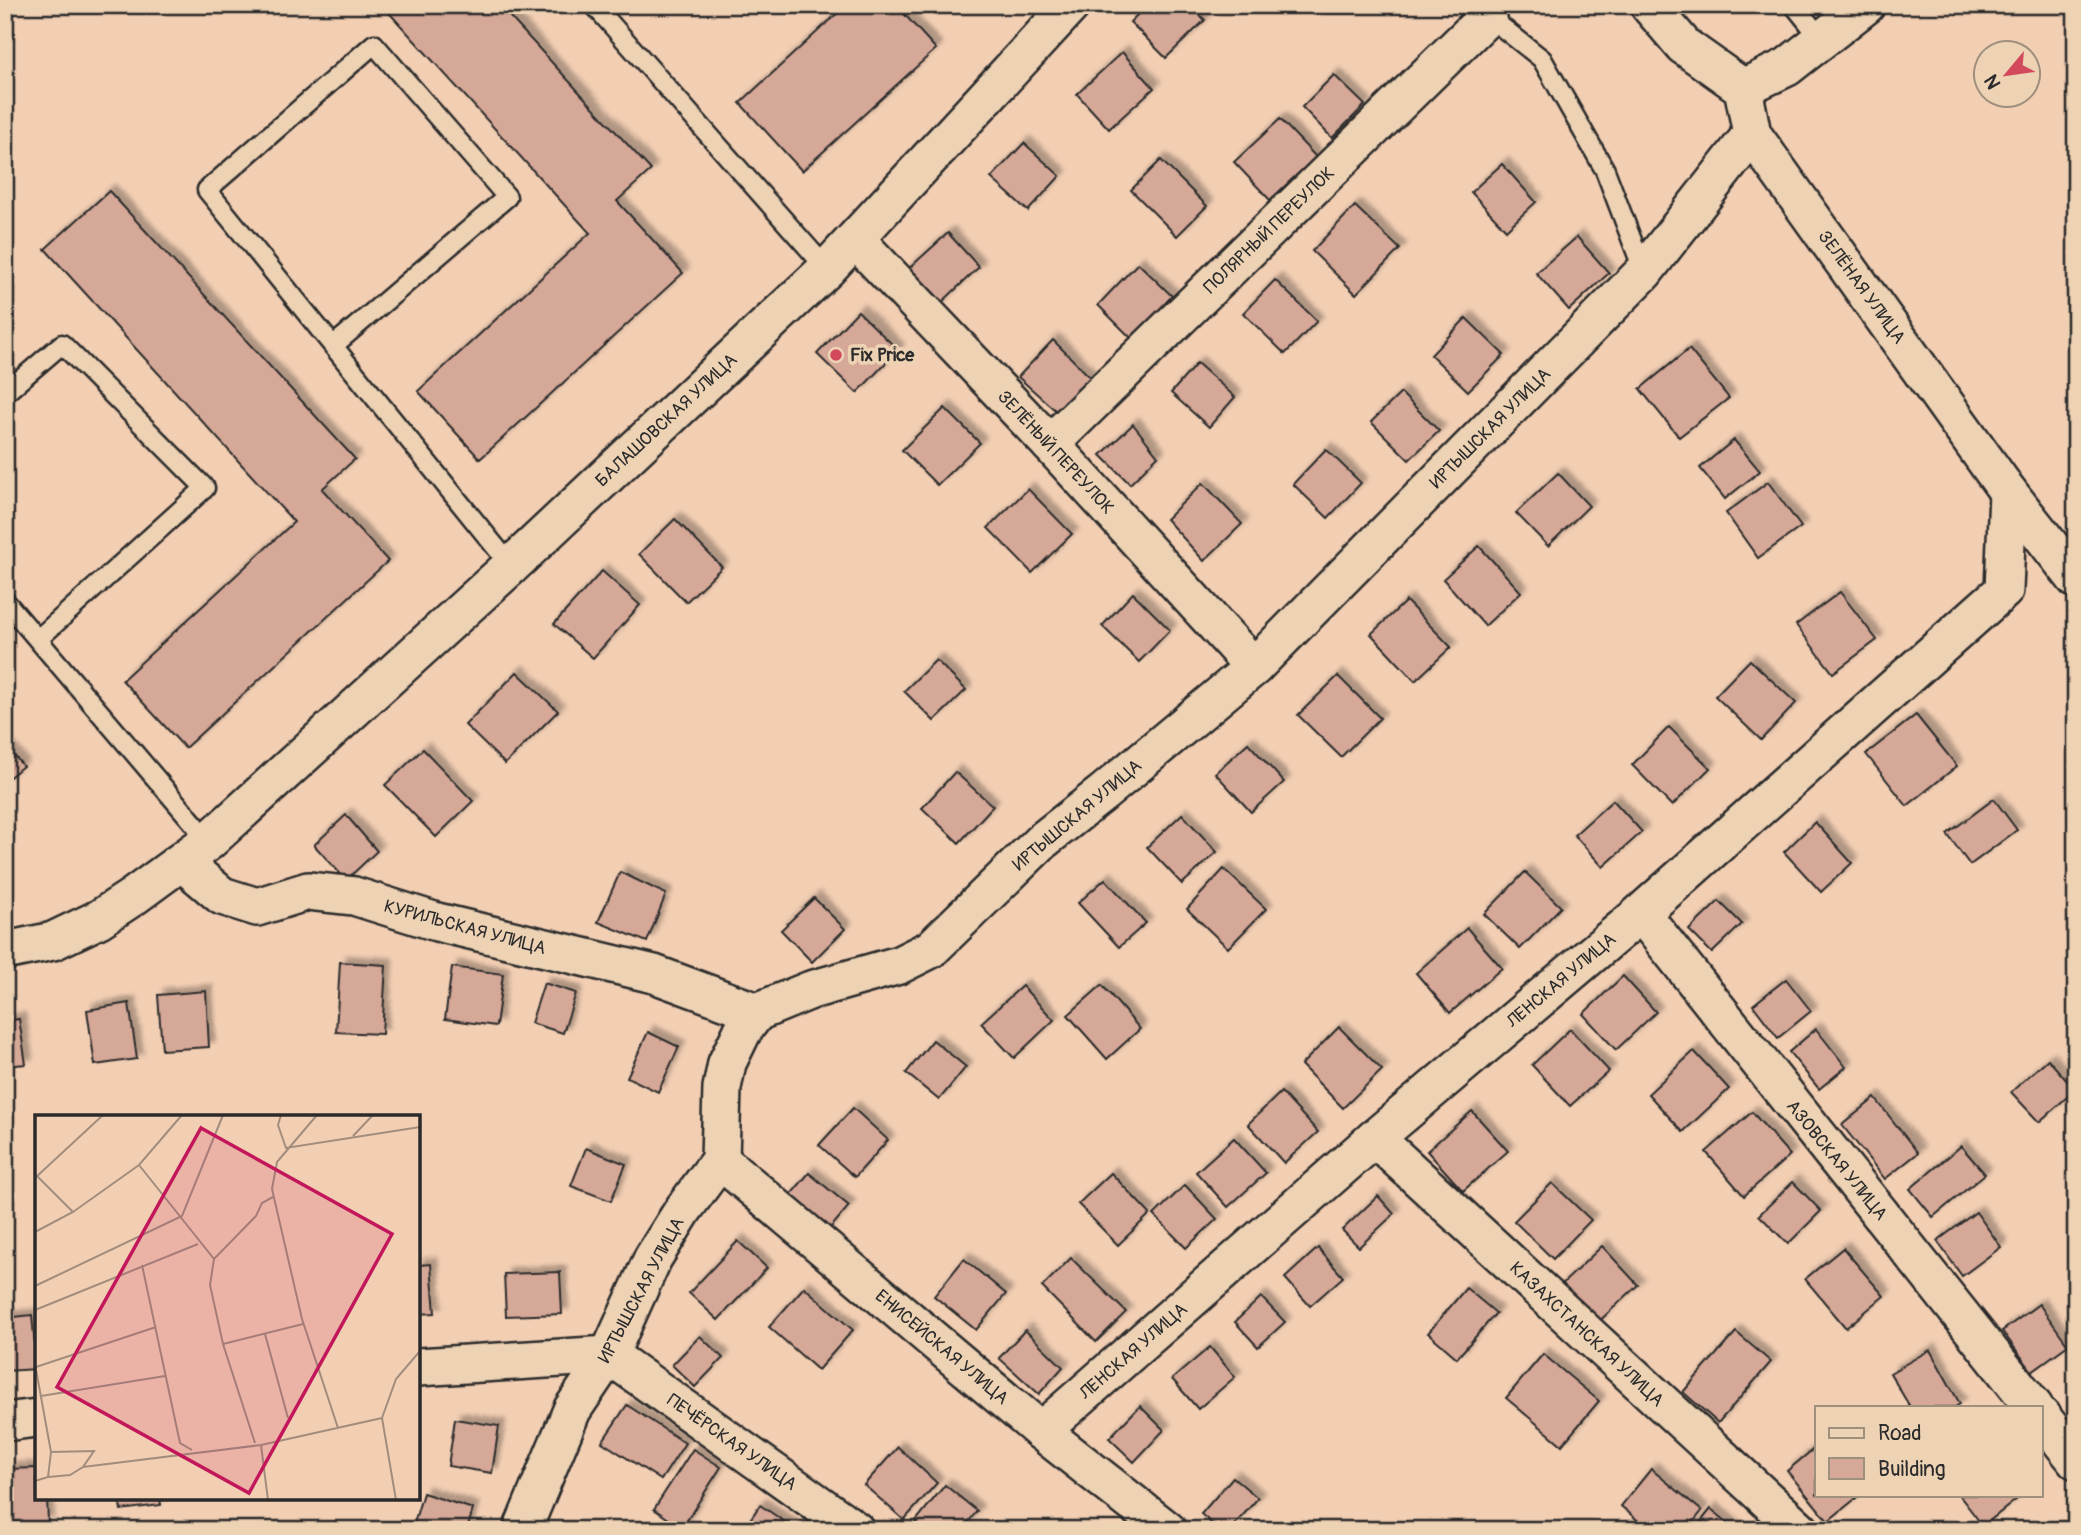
<svg xmlns="http://www.w3.org/2000/svg" width="2081" height="1535" viewBox="0 0 2081 1535" font-family="Pangolin,sans-serif">
	<defs>
		<filter id="shadow"><feDropShadow dx="6" dy="-6" stdDeviation="2" flood-color="#0004"/></filter>
	</defs>
	<rect width="100%" height="100%" fill="#f2ceb3"/>
	<filter id="ink" filterUnits="userSpaceOnUse"><feTurbulence type="fractalNoise" baseFrequency=".0143" numOctaves="2"/><feDisplacementMap in="SourceGraphic" scale="14" xChannelSelector="R" yChannelSelector="G"/><feConvolveMatrix kernelMatrix="1 2 1 2 8 2 1 2 1" color-interpolation-filters="sRGB"/></filter>
	<g filter="url(#ink)">
		<g fill="#d6a898" stroke="#2b2b2b" stroke-width="2" filter="url(#shadow)">
			<path d="M382,5h117l152,165 -34,31 66,72 -203,186 -62,-68 172,-158z"/>
			<path d="M839,5h57l40,44 -134,122 -62,-68 102,-94z"/>
			<path d="M1147,5h43l15,15 -39,38 -36,-36z"/>
			<path d="M1122,52l32,36 -45,41 -32,-35z"/>
			<path d="M1334,75l31,30 -33,33 -30,-31z"/>
			<path d="M1280,119l36,38 -46,43 -36,-38z"/>
			<path d="M1024,143l36,33 -32,35 -37,-33z"/>
			<path d="M1161,160l46,46 -30,30 -46,-46z"/>
			<path d="M1502,164l34,38 -30,28 -35,-38z"/>
			<path d="M109,191l246,268 -33,30 66,72 -203,187 -63,-68 172,-158 -249,-273z"/>
			<path d="M1355,206l45,43 -44,45 -44,-43z"/>
			<path d="M948,233l31,34 -41,39 -32,-35z"/>
			<path d="M1577,237l32,36 -40,37 -33,-37z"/>
			<path d="M1138,263l34,33 -40,43 -34,-34z"/>
			<path d="M1275,280l42,41 -32,33 -42,-41z"/>
			<path d="M858,311l40,39 -41,43 -40,-39z"/>
			<path d="M1466,318l38,37 -36,36 -37,-36z"/>
			<path d="M1053,340l38,38 -35,33 -38,-34z"/>
			<path d="M1689,349l40,49 -50,39 -39,-48z"/>
			<path d="M1197,363l38,34 -26,30 -38,-34z"/>
			<path d="M1401,393l38,38 -30,29 -38,-38z"/>
			<path d="M945,408l35,35 -43,42 -35,-35z"/>
			<path d="M1133,424l25,32 -28,28 -29,-29z"/>
			<path d="M1734,440l26,31 -35,28 -25,-31z"/>
			<path d="M1326,449l35,34 -33,35 -35,-34z"/>
			<path d="M1558,473l31,33 -41,40 -32,-33z"/>
			<path d="M1768,482l33,45 -43,31 -32,-45z"/>
			<path d="M1203,483l39,41 -38,37 -38,-42z"/>
			<path d="M1028,489l44,45 -40,39 -44,-45z"/>
			<path d="M675,519l47,48 -36,35 -47,-48z"/>
			<path d="M1479,546l42,46 -36,34 -42,-47z"/>
			<path d="M602,571l38,34 -47,53 -39,-34z"/>
			<path d="M1840,592l37,48 -44,33 -37,-48z"/>
			<path d="M1133,593l37,37 -31,32 -37,-36z"/>
			<path d="M1406,601l45,46 -36,34 -44,-47z"/>
			<path d="M936,660l30,30 -32,31 -30,-30z"/>
			<path d="M1750,660l46,43 -35,37 -46,-44z"/>
			<path d="M517,672l41,39 -53,53 -40,-39z"/>
			<path d="M1338,676l42,42 -39,39 -43,-42z"/>
			<path d="M1916,715l41,51 -50,40 -41,-52z"/>
			<path d="M1669,727l41,41 -38,38 -40,-41z"/>
			<path d="M1248,743l36,39 -33,30 -36,-39z"/>
			<path d="M5,745l18,21 -18,15z"/>
			<path d="M423,749l50,52 -37,36 -51,-52z"/>
			<path d="M955,772l38,34 -34,37 -37,-35z"/>
			<path d="M1994,799l23,31 -47,35 -23,-31z"/>
			<path d="M1613,800l29,32 -39,35 -29,-32z"/>
			<path d="M1182,814l35,38 -35,32 -35,-37z"/>
			<path d="M346,815l31,36 -31,29 -32,-35z"/>
			<path d="M1815,822l37,41 -31,29 -37,-40z"/>
			<path d="M1224,869l42,40 -38,39 -41,-39z"/>
			<path d="M620,872l46,22 -19,48 -49,-20z"/>
			<path d="M1525,872l36,35 -41,42 -36,-35z"/>
			<path d="M1105,879l41,44 -27,24 -41,-44z"/>
			<path d="M814,898l31,31 -33,33 -31,-32z"/>
			<path d="M1719,901l23,23 -30,29 -23,-23z"/>
			<path d="M1467,928l35,40 -52,45 -34,-40z"/>
			<path d="M340,962l46,3 -4,69 -46,-2z"/>
			<path d="M452,967l51,7 -7,52 -51,-7z"/>
			<path d="M1623,976l33,36 -40,38 -33,-36z"/>
			<path d="M1786,979l25,32 -33,27 -25,-33z"/>
			<path d="M544,983l32,10 -13,40 -32,-10z"/>
			<path d="M1102,985l38,44 -33,30 -39,-44z"/>
			<path d="M1022,986l32,34 -40,38 -33,-35z"/>
			<path d="M206,991l3,56 -47,3 -4,-55z"/>
			<path d="M129,1003l8,56 -42,6 -8,-55z"/>
			<path d="M19,1019l7,45 -21,2v-45z"/>
			<path d="M1339,1027l43,43 -39,38 -42,-43z"/>
			<path d="M1570,1029l39,42 -39,35 -38,-41z"/>
			<path d="M1816,1029l30,38 -27,22 -30,-37z"/>
			<path d="M648,1032l31,15 -21,45 -31,-15z"/>
			<path d="M933,1040l33,27 -27,33 -33,-27z"/>
			<path d="M1694,1051l35,38 -46,43 -35,-38z"/>
			<path d="M2048,1059l27,31 -36,32 -28,-30z"/>
			<path d="M1281,1092l37,40 -34,31 -36,-39z"/>
			<path d="M1875,1098l43,55 -33,26 -43,-54z"/>
			<path d="M853,1108l35,32 -33,37 -36,-32z"/>
			<path d="M1472,1111l36,40 -45,40 -36,-40z"/>
			<path d="M1752,1112l38,43 -46,41 -38,-44z"/>
			<path d="M1234,1138l32,35 -38,34 -32,-35z"/>
			<path d="M1961,1146l24,28 -52,43 -23,-28z"/>
			<path d="M586,1148l40,16 -15,37 -40,-15z"/>
			<path d="M809,1173l40,33 -21,25 -40,-33z"/>
			<path d="M1111,1173l39,41 -32,31 -40,-41z"/>
			<path d="M1793,1182l28,29 -33,33 -29,-29z"/>
			<path d="M1552,1183l39,37 -38,39 -39,-38z"/>
			<path d="M1185,1185l32,34 -31,29 -32,-33z"/>
			<path d="M1378,1196l16,18 -35,33 -17,-17z"/>
			<path d="M1976,1212l25,35 -39,29 -25,-35z"/>
			<path d="M738,1241l29,27 -49,52 -29,-27z"/>
			<path d="M1602,1246l36,39 -44,41 -36,-38z"/>
			<path d="M1318,1248l25,29 -33,29 -25,-28z"/>
			<path d="M1843,1248l41,48 -38,32 -41,-49z"/>
			<path d="M1071,1258l55,54 -30,30 -54,-55z"/>
			<path d="M964,1259l42,35 -30,36 -42,-34z"/>
			<path d="M431,1264l4,49 -17,1v-49z"/>
			<path d="M560,1272l2,42 -56,2 -2,-42z"/>
			<path d="M804,1287l49,43 -35,40 -49,-43z"/>
			<path d="M1466,1288l30,25 -39,45 -29,-25z"/>
			<path d="M1261,1297l24,25 -27,25 -23,-25z"/>
			<path d="M2039,1304l29,41 -36,26 -30,-40z"/>
			<path d="M32,1315l5,54 -32,2v-53z"/>
			<path d="M1025,1330l38,37 -24,27 -40,-36z"/>
			<path d="M1736,1332l35,30 -53,61 -35,-31z"/>
			<path d="M700,1336l23,22 -28,29 -23,-22z"/>
			<path d="M1210,1347l25,30 -37,32 -26,-30z"/>
			<path d="M1930,1350l30,54 -5,3h-45l-20,-34z"/>
			<path d="M1543,1354l56,47 -37,44 -56,-47z"/>
			<path d="M627,1405l58,38 -24,37 -59,-38z"/>
			<path d="M1140,1406l24,24 -30,32 -25,-24z"/>
			<path d="M455,1419l44,7 -7,47 -44,-7z"/>
			<path d="M1817,1446v49h43l-32,26 -41,-50z"/>
			<path d="M898,1447l39,36 -33,37 -40,-35z"/>
			<path d="M693,1449l28,18 -39,61 -28,-19z"/>
			<path d="M37,1468v30h10l1,24 -43,1v-54z"/>
			<path d="M1651,1469l51,42 -15,19h-38l-28,-24z"/>
			<path d="M1233,1477l25,21 -28,32h-11l-18,-16z"/>
			<path d="M945,1485l32,26 -15,19h-37l-10,-8z"/>
			<path d="M423,1493l50,16 -6,21h-55z"/>
			<path d="M1959,1495h63l-39,31z"/>
			<path d="M119,1498h41l1,7 -40,5z"/>
			<path d="M760,1505l34,23 -1,2h-50z"/>
			<path d="M1711,1509l26,21h-43z"/>
		</g>
		<g fill="none" stroke-linecap="round" stroke-linejoin="round">
			<g stroke="#2b2b2b" stroke-width="23">
				<g id="lane">
					<path d="M594,5l233,264"/>
					<path d="M1794,5l28,35"/>
					<path d="M1484,13l58,46 63,111 39,102"/>
					<path d="M333,346l174,-149 -133,-153 -167,146 304,376"/>
					<path d="M5,393l57,-49 143,144 -167,151"/>
					<path d="M5,601l204,240"/>
				</g>
			</g>
			<g stroke="#2b2b2b" stroke-width="42">
				<g id="street">
					<path d="M1649,5l35,41 59,42 9,46 256,358 68,87"/>
					<path d="M1743,88l44,-21 79,-62"/>
					<path d="M856,240l194,204 204,223"/>
					<path d="M1050,444l438,-428"/>
					<path d="M182,862l40,34 35,11 51,-16 46,5 83,26 217,52 103,38"/>
					<path d="M1641,913l393,494"/>
					<path d="M5,951l48,-10 46,-22 35,-23 75,-55 302,-275 316,-297 244,-264"/>
					<path d="M1375,1138l425,392"/>
					<path d="M720,1160l321,271 126,99"/>
					<path d="M418,1367l191,-12 246,175"/>
					<path d="M2041,1416l35,44"/>
					<path d="M5,1422l32,-4"/>
					<path d="M1041,1431l334,-293 266,-225 363,-323 4,-98"/>
					<path d="M522,1530l50,-120 37,-55 44,-97 30,-48 37,-50 2,-72 5,-25 16,-33 14,-18 54,-22 88,-25 32,-16 111,-108 61,-48 151,-126 390,-395 108,-138"/>
				</g>
			</g>
			<use href="#lane" stroke="#edd2b4" stroke-width="18"/>
			<use href="#street" stroke="#edd2b4" stroke-width="37"/>
		</g>
	</g>
	<circle fill="#d1495b" stroke="#edd2b4" stroke-width="2.5" cx="836" cy="355" r="7"/>
	<g text-anchor="middle" stroke-width="7" stroke-linejoin="round" paint-order="stroke">
		<g font-size="18" fill="#2b2b2b" stroke="#edd2b4">
			<text transform="translate(1269 230) rotate(-44)" y="6">ПОЛЯРНЫЙ ПЕРЕУЛОК</text>
			<text transform="translate(1862 287) rotate(54)" y="6">ЗЕЛЁНАЯ УЛИЦА</text>
			<text transform="translate(666 420) rotate(-43)" y="6">БАЛАШОВСКАЯ УЛИЦА</text>
			<text transform="translate(1490 428) rotate(-45)" y="6">ИРТЫШСКАЯ УЛИЦА</text>
			<text transform="translate(1056 452) rotate(47)" y="6">ЗЕЛЁНЫЙ ПЕРЕУЛОК</text>
			<text transform="translate(1077 815) rotate(-40)" y="6">ИРТЫШСКАЯ УЛИЦА</text>
			<text transform="translate(465 927) rotate(15)" y="6">КУРИЛЬСКАЯ УЛИЦА</text>
			<text transform="translate(1561 980) rotate(-40)" y="6">ЛЕНСКАЯ УЛИЦА</text>
			<text transform="translate(1837 1160) rotate(51)" y="6">АЗОВСКАЯ УЛИЦА</text>
			<text transform="translate(641 1290) rotate(-62)" y="6">ИРТЫШСКАЯ УЛИЦА</text>
			<text transform="translate(1587 1334) rotate(43)" y="6">КАЗАХСТАНСКАЯ УЛИЦА</text>
			<text transform="translate(942 1347) rotate(40)" y="6">ЕНИСЕЙСКАЯ УЛИЦА</text>
			<text transform="translate(1133 1351) rotate(-41)" y="6">ЛЕНСКАЯ УЛИЦА</text>
			<text transform="translate(732 1442) rotate(35)" y="6">ПЕЧЁРСКАЯ УЛИЦА</text>
		</g>
		<g font-size="18" font-weight="bold" fill="#2b2b2b" stroke="#edd2b4" text-anchor="start">
			<text x="850" y="361">Fix Price</text>
		</g>
	</g>
	<g transform="translate(35 1115)">
		<rect width="385" height="385" fill="#f2ceb3"/>
		<path fill="none" stroke="#a28d7d" stroke-width="2" d="M246,0l-3,10 8,23 134,-21M282,0l-40,47 -5,27 30,130 36,109M318,21l20,-21M385,35v24M104,50l75,94 -4,26 13,59 32,99M1,60l37,37M0,63l68,-63M0,117l38,-20 66,-47 43,-50M179,144l42,-43 6,-13 11,-6M107,150l38,178 12,7M0,171l147,-70 41,-101M0,195l163,-66M230,219l23,84M188,229l80,-20M0,249l16,88M1,252l120,-40M6,281l124,-20M347,303l14,-39 24,-28M226,330l7,55M13,362l22,-2 13,-8M0,366l13,-4 3,-25 43,-1 -11,16 178,-22 121,-27 14,82"/>
		<path fill="#c2185b" fill-opacity="0.15" stroke="#c2185b" stroke-width="3.5" d="M166,13l191,106 -143,259 -192,-106z"/>
		<rect width="385" height="385" fill="none" stroke="#2b2b2b" stroke-width="3.5"/>
	</g>
	<rect width="2081" height="1535" fill="none" stroke="#edd2b4" stroke-width="28"/>
	<rect x="14" y="14" width="2053" height="1507" fill="none" stroke="#2b2b2b" stroke-width="2.5" filter="url(#ink)"/>
	<rect x="1815" y="1406" width="228" height="91" fill="#edd2b4" stroke="#9f8f7d" stroke-width="2"/>
	<rect x="1829" y="1428" width="35" height="10" fill="#edd2b4" stroke="#9f8f7d" stroke-width="2"/>
	<text x="1878" y="1440" font-size="21" fill="#2b2b2b">Road</text>
	<rect x="1829" y="1458" width="35" height="21" fill="#d6a898" stroke="#9f8f7d" stroke-width="2"/>
	<text x="1878" y="1476" font-size="21" fill="#2b2b2b">Building</text>
	<g transform="translate(2007 74) rotate(241)"><circle r="33" fill="#edd2b4" stroke="#9f8f7d" stroke-width="2"/>
	<path d="M0-5L12 26L0 18L-12 26Z" fill="#d1495b"/>
	<text y="-10" font-size="19" font-weight="bold" text-anchor="middle" fill="#2b2b2b">N</text>
	</g>
</svg>
